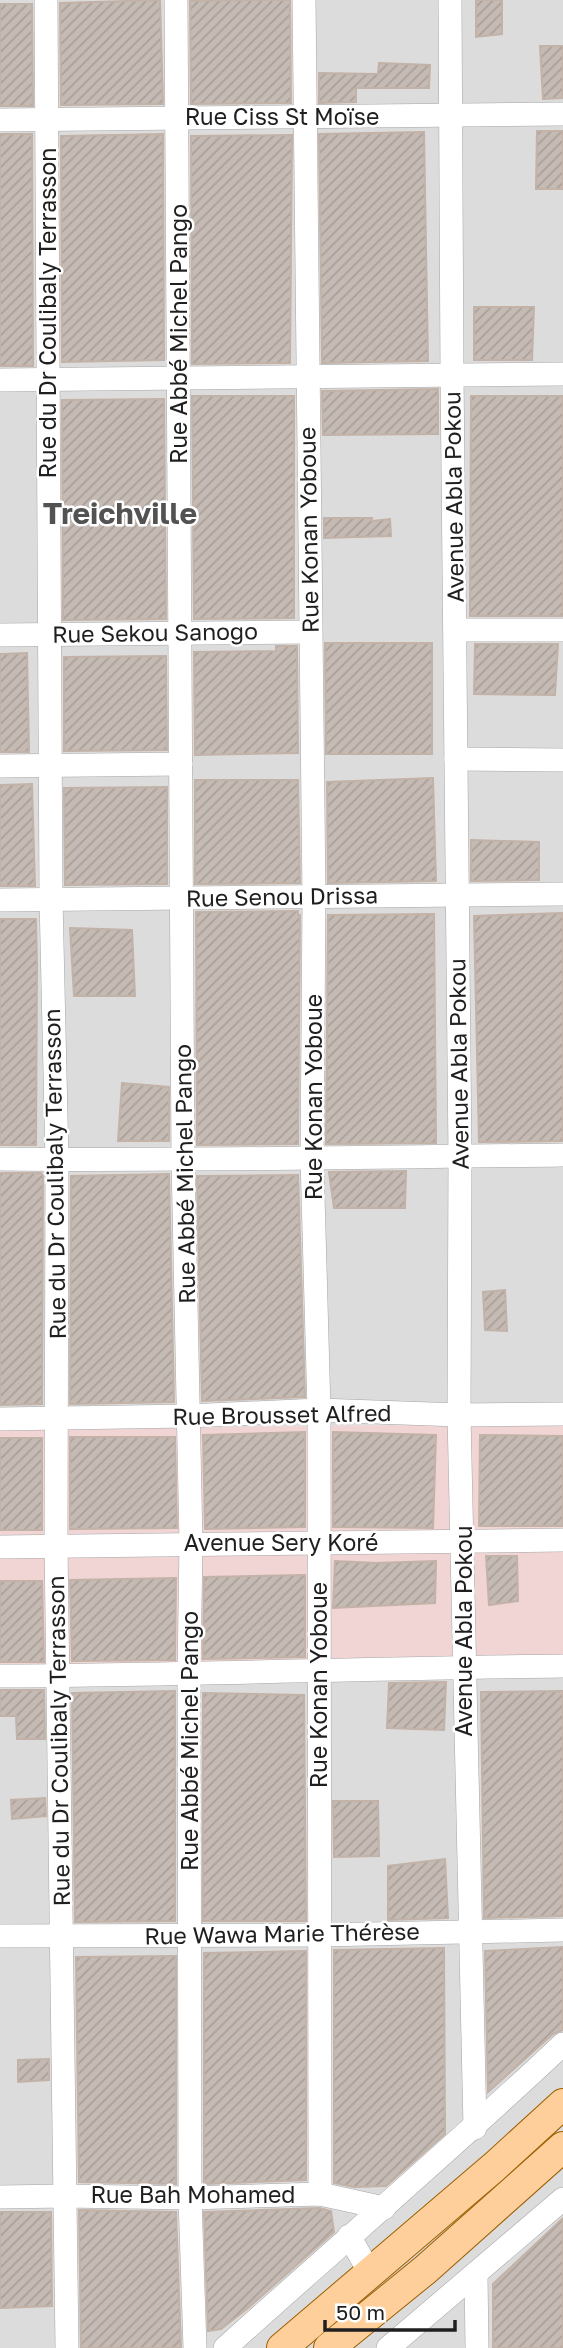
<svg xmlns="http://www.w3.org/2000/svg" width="563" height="2348" viewBox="0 0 563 2348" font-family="'Golos Text',sans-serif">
	<defs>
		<pattern id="building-hatch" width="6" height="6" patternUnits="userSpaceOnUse" patternTransform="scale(1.75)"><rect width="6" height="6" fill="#c5bbb4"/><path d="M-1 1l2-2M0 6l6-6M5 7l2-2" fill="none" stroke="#a9a09a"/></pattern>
	</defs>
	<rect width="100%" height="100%" fill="#f0ece5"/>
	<g fill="#dddcdc">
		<path d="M0,0h563v1423l-563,7z"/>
		<path d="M563,1670v678h-563v-673z"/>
	</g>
	<path fill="#f1d4d4" d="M563,1423v247l-563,5v-245z"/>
	<g fill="url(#building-hatch)" stroke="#c2b2a7" stroke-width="2">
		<path d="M160,0l3,104 -102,1 -1,-102z"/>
		<path d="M245,0h45l1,103 -100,1 -1,-103z"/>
		<path d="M476,0h26v34l-26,3z"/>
		<path d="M0,4h32l1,102h-33z"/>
		<path d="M540,46h23v52l-20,1z"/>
		<path d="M379,63l51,2 -1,23h-73v14l-37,1v-30l59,1z"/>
		<path d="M537,131h26v58h-27z"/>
		<path d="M424,132l4,229 -106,2 -3,-229z"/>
		<path d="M0,134h32l1,232h-33z"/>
		<path d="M163,134l1,226 -102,2 -1,-226z"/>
		<path d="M292,135l-2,228 -98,1 -1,-228z"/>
		<path d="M474,307h60l-2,53h-58z"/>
		<path d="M438,389v45l-115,1 -1,-44z"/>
		<path d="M192,396h102v222l-100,1z"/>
		<path d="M471,396h92v220h-93z"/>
		<path d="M164,399l2,220 -103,1 -1,-220z"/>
		<path d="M324,518h48v3l18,-2 1,17 -67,2z"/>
		<path d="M325,643h107v111h-106z"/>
		<path d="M475,644h83l-3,51 -81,-1z"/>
		<path d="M276,646h21l1,107 -103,2 -1,-103 82,-1z"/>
		<path d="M27,653l2,99h-29v-98z"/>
		<path d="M166,656l1,94 -103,1v-94z"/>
		<path d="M433,778l3,103 -108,2 -1,-101z"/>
		<path d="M195,780h103l2,103 -105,1z"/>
		<path d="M32,784l3,102h-35v-101z"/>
		<path d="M167,787v97l-102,1 -1,-97z"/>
		<path d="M471,840l68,2v38l-68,1z"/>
		<path d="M298,911v4h2l-2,229 -101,1 -1,-233z"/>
		<path d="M563,913v228l-84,1 -5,-226z"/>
		<path d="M434,914l2,229 -110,1 2,-229z"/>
		<path d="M0,919h36l1,47 -1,179h-36z"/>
		<path d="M70,928l62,2 3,66h-61z"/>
		<path d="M122,1083l47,4v54h-51z"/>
		<path d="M406,1171l-1,37h-71l-5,-36z"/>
		<path d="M0,1173h41l2,3 -1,228 -42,1z"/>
		<path d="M169,1174l5,228 -104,2 1,-228z"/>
		<path d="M298,1175l7,222 -103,4 -5,-225z"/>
		<path d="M505,1290l2,41 -22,-1 -2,-38z"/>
		<path d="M305,1432v95l-100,2 -2,-94z"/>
		<path d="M333,1432l103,3 -3,93 -100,-1z"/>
		<path d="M480,1435l83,1v90h-84z"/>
		<path d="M70,1437h105l2,91 -107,1z"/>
		<rect x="0" y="1438" width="42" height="92"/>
		<path d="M486,1556h31l1,45 -29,4z"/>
		<path d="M335,1561l41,2 60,-2 -1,42 -102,5z"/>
		<path d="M305,1575v82l-102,2 1,-82z"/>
		<path d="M176,1578l-1,82 -103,1 -2,-81z"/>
		<path d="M0,1581h42l2,81h-44z"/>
		<path d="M446,1682l-2,48 -57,-2 2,-45z"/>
		<path d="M0,1690h44l1,49h-28l-1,-23h-16z"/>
		<path d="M175,1691v230l-100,1 -3,-229z"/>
		<path d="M563,1691v225l-79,2 -3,-226z"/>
		<path d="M203,1693l101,2 2,226h-103z"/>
		<path d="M45,1798l1,18 -34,3 -1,-19z"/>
		<path d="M333,1801h45l1,55 -45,1z"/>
		<path d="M445,1859l3,59 -60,2v-54z"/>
		<path d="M563,1947v83l-10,4 -65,58 -3,-141z"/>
		<path d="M444,1948l1,186 -59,52 -32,1 -20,-4v-233z"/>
		<path d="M306,1951v229l-102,4v-231z"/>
		<path d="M176,1956v228l-97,-2 -3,-225z"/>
		<path d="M49,2059v21l-31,2v-22z"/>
		<path d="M319,2208l12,3 3,21 -86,76 -27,21 -13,2 -4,-119z"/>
		<path d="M79,2210l97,2 5,136h-100z"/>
		<path d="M0,2212h51l1,94 -52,2z"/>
		<path d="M563,2218v130h-70v-64z"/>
	</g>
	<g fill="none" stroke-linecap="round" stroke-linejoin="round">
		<g stroke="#a6a6a6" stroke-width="24">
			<g id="minor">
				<path d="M46,0l5,899 6,261 -1,385 11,803"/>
				<path d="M176,0l7,1160 8,383 -2,131 1,524 5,150"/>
				<path d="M304,0l10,897 -2,262 7,251 1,784"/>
				<path d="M450,0l2,374 8,782 -1,259 16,713"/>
				<path d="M0,120l563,-6"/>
				<path d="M0,380l563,-6"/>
				<path d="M456,630h107"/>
				<path d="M0,635l310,-3"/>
				<path d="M456,759l107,1"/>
				<path d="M0,766l181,-2"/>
				<path d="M0,900l563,-6"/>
				<path d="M0,1159c188,2 375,-2 563,-4"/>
				<path d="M0,1419l188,-3 131,-6 140,5 104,-1"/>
				<path d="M0,1547l563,-7"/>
				<path d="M0,1676c188,-1 375,-8 563,-10"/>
				<path d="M0,1936l320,-1 243,-5"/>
				<path d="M0,2197l66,-1 124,2 130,-4 64,14"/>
				<path d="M349,2236l20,35"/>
				<path d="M476,2275l1,73"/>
				<path d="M225,2348c113,-102 228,-200 338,-304"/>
				<path d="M388,2348l175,-149"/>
			</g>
		</g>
		<g stroke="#9a6000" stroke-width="32">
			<g id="major">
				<path d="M282,2348l212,-181 69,-63"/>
				<path d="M329,2348l96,-78 138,-123"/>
			</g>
		</g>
		<use href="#minor" stroke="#fff" stroke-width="23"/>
		<use href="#major" stroke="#ffcf9b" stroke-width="30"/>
	</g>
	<g text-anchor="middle" stroke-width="5" stroke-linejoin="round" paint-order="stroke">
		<g font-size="23" fill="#1f1f1f" stroke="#fff">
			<text x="282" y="125">Rue Ciss St Moïse</text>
			<text transform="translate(48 313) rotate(-90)" y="8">Rue du Dr Coulibaly Terrasson</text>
			<text transform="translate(179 334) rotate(-90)" y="8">Rue Abbé Michel Pango</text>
			<text transform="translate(454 497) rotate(-91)" y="8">Avenue Abla Pokou</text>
			<text transform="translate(309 530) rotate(-91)" y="8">Rue Konan Yoboue</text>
			<text transform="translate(155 633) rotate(-1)" y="8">Rue Sekou Sanogo</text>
			<text transform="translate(282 897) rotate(-1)" y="8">Rue Senou Drissa</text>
			<text transform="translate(459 1064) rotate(-91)" y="8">Avenue Abla Pokou</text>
			<text transform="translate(314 1097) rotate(-90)" y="8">Rue Konan Yoboue</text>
			<text transform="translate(55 1174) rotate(-91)" y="8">Rue du Dr Coulibaly Terrasson</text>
			<text transform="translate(185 1174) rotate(-91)" y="8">Rue Abbé Michel Pango</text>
			<text transform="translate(282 1415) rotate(-1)" y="8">Rue Brousset Alfred</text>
			<text x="281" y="1551">Avenue Sery Koré</text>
			<text transform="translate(464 1631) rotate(-90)" y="8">Avenue Abla Pokou</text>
			<text transform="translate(319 1685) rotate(-90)" y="8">Rue Konan Yoboue</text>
			<text transform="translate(59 1741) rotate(-91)" y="8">Rue du Dr Coulibaly Terrasson</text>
			<text transform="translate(190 1741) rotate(-90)" y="8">Rue Abbé Michel Pango</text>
			<text transform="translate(282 1934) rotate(-1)" y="8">Rue Wawa Marie Thérèse</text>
			<text x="193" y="2203">Rue Bah Mohamed</text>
		</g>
		<g font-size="30" font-weight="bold" fill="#525252" stroke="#fff">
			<text x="120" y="524">Treichville</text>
		</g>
	</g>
	<path d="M325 2320v10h130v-10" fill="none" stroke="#1f1f1f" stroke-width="3.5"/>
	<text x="336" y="2320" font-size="21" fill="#1f1f1f" stroke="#ffffff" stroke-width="5" paint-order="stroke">50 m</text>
</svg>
